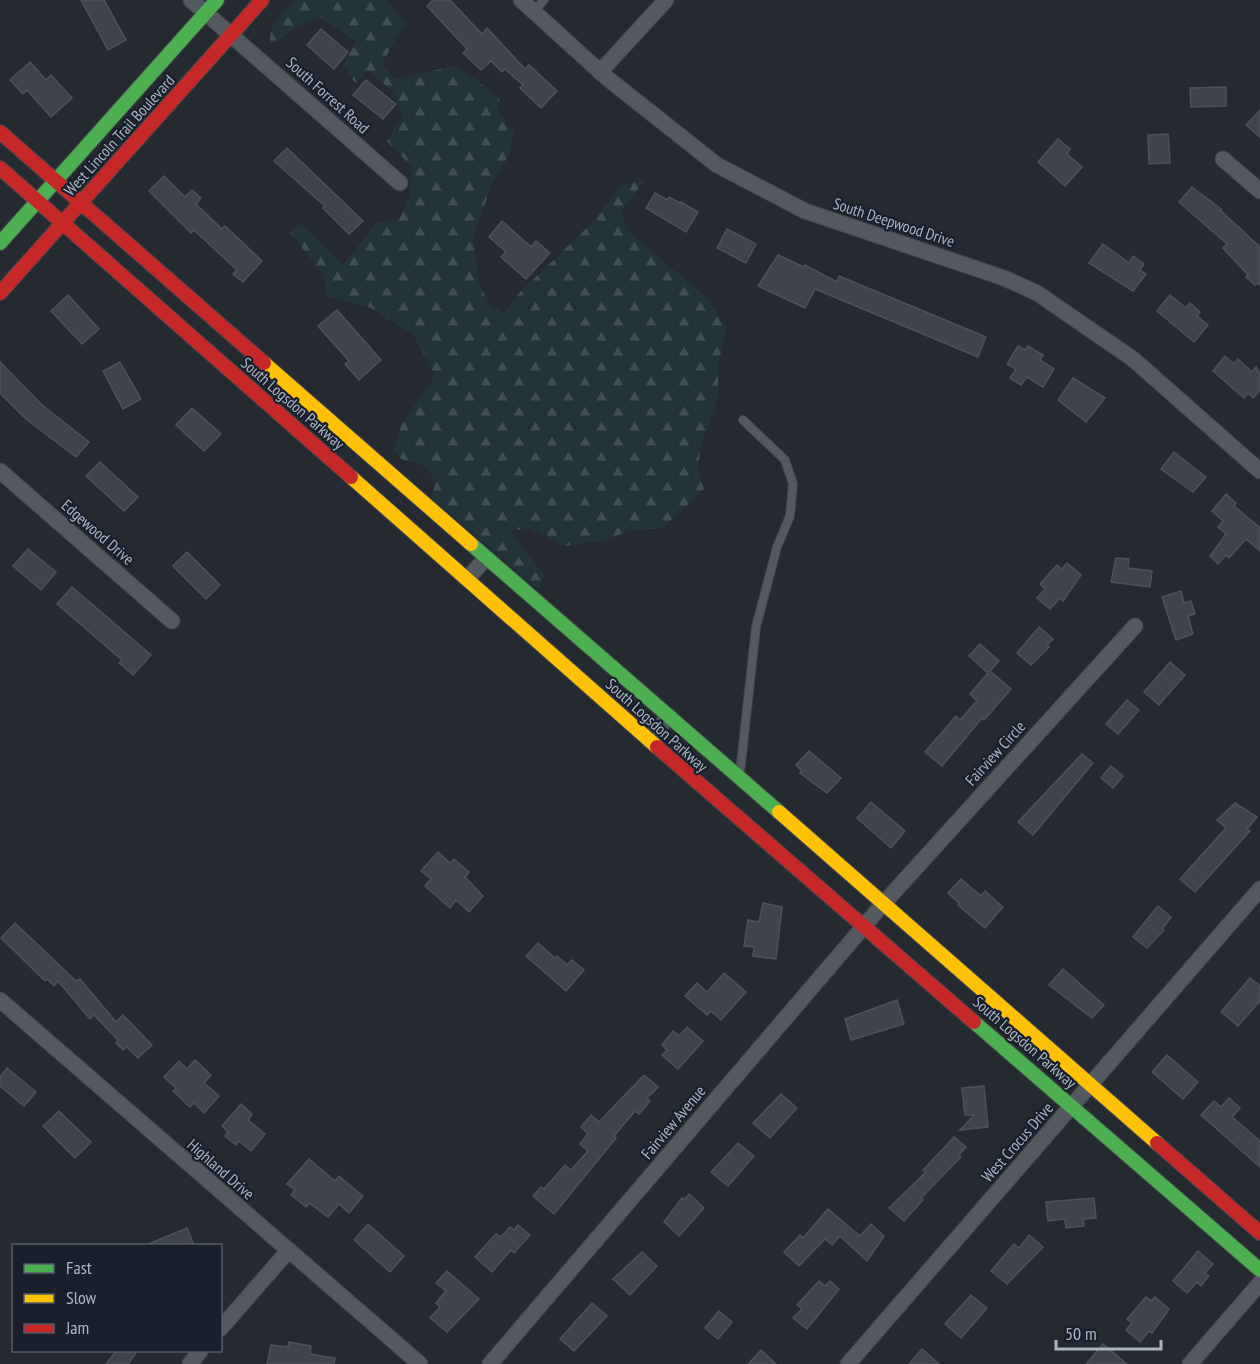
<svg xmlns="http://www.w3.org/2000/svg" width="1260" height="1364" viewBox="0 0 1260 1364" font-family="'PT Sans Narrow',sans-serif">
	<defs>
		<pattern id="forest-firs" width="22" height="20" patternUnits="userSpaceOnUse" patternTransform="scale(1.5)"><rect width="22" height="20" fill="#223437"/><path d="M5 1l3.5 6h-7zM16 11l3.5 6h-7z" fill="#3f4f52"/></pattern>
	</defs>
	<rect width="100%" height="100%" fill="#252a31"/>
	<path fill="url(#forest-firs)" d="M295,0h92l18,23 -23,41 12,15 61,-13 22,14 23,20 -2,11 16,22 -4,20 -17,29 -20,54 6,48 12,23 13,6 15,-20 75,-72 28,-36 23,-5 -25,32 9,20 78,66 19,29 -7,34 -1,37 -16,43 -4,26 6,22 -41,39 -30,2 -32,11 -37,5 -35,-18 -19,3 34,44 -6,14 -107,-92 5,-15 -11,-16 -24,-7 -7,-10 8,-26 33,-47 -21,-41 -43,-27 -45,-12 -2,-20 -34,-44 11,-9 42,42 33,-42 24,-5 11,-26 -1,-27 -23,-24 15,-25 -9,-24 -25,-22 -13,13 -12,-18 13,-24 -37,-24 -24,11 -19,14h-6c-1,-18 13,-30 25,-42z"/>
	<g fill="#3f434a" stroke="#4c515a" stroke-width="1.5">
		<path d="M81,0h23l22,40 -18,10z"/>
		<path d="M433,0h17l32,34 5,-6 38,41 4,-4 28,26 -16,17 -21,-20 3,-3 -18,-16 -3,3 -11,-11 -10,9 -18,-17 4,-4 -40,-43z"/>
		<path d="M321,29l27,23 -14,17 -27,-24z"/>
		<path d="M30,62l16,18 5,-5 21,23 -21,19 -24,-27 -4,4 -13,-14z"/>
		<path d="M366,80l30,24 -13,15 -30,-24z"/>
		<path d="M1226,87v19l-35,1 -1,-19z"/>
		<path d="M1260,110v27l-14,-12z"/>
		<path d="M1168,134l2,29 -21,1 -1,-29z"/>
		<path d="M1058,139l12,10 -3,5 15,13 -17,19 -27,-24z"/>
		<path d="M287,148l76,73 -14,13 -26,-26 2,-2 -51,-45z"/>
		<path d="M164,176l21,21 7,-7 9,8 -5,6 26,25 3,-3 37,35 -19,21 -10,-8 4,-4 -43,-40 -3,3 -42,-42z"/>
		<path d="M1192,187l29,22 -1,1 40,37v38l-3,-2 -2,2 -9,-8 2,-2 -25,-27 4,-4 -48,-42z"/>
		<path d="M655,193l12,7 2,-3 11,6 1,-1 17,10 -12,20 -40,-24z"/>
		<path d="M502,221l29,26 5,-6 14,12 -24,26 -25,-22 5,-5 -17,-15z"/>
		<path d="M727,229l29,15 -10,19 -29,-15z"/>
		<path d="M1103,244l26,19 4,-7 11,8 -4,6 6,4 -13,17 -44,-28z"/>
		<path d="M778,255l26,12 1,-2 32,17 2,-6 147,61 -8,20 -163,-68 -10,19 -47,-22z"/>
		<path d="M68,295l31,34 -17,15 -31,-33z"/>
		<path d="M1170,295l16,13 4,-5 10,9 -3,4 11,9 -14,17 -37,-31z"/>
		<path d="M337,310l44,50 -22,20 -14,-16 4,-3 -31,-35z"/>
		<path d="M1018,346l7,4 3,-4 15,9 -3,5 14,9 -11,18 -16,-10 -6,8 -11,-7 6,-9 -9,-5z"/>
		<path d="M1225,356l9,8 4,-5 14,13 4,-5 4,8v15l-7,8 -5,-5 -4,5 -31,-27z"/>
		<path d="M0,362l41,42 48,38 -13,15 -50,-38 -26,-26z"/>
		<path d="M120,362l21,37 -18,10 -20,-38z"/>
		<path d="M1073,378l32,20 -19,24 -28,-22z"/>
		<path d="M192,408l29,26 -17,17 -28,-26z"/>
		<path d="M1174,452l32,25 -13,15 -32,-23z"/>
		<path d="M100,462l38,35 -14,14 -38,-35z"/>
		<path d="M1226,494l10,9 -2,3 26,22v23l-14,-12 -17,19 -3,-3 -8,9 -8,-8 16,-22 -8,-7 5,-6 -11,-10z"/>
		<path d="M28,549l28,23 -15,18 -28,-24z"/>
		<path d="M187,552l33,33 -14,14 -33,-33z"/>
		<path d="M1116,558l13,1 -1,9 24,3 -2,16 -39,-5z"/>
		<path d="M1067,563l14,12 -18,26 -3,-3 -10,11 -13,-11 8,-9 -5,-5 17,-19 5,4z"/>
		<path d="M72,587l79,68 -18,20 -14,-12 3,-3 -65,-56z"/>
		<path d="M1181,591l3,12 7,-2 4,13 -7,2 5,18 -17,6 -14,-43z"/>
		<path d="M1039,627l14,12 -6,6 2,2 -18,18 -14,-12z"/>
		<path d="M980,644l19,17 -9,10 21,18 -27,31 -2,-2 -40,48 -17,-14 31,-36 4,4 17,-19 -7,-7 18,-21 -19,-17z"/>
		<path d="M1170,662l15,13 -26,30 -15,-13z"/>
		<path d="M1127,700l12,10 -21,24 -12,-10z"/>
		<path d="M809,751l32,27 -14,15 -27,-20 2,-2 -6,-6z"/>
		<path d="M1082,754l11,9 -60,72 -15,-13z"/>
		<path d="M1111,766l12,10 -10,12 -12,-10z"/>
		<path d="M871,802l34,29 -14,17 -34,-30z"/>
		<path d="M1235,803l22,14 -10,12 3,2 -55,61 -15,-13 46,-51 -9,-8z"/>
		<path d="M438,852l12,11 4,-4 15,13 -4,5 18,19 -14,16 -13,-12 -6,8 -25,-22 6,-7 -10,-8z"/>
		<path d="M961,879l20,17 4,-5 18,16 -18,21 -27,-23 1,-2 -11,-10z"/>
		<path d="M763,903l19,4 -6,52 -23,-3 1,-9 -10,-1 4,-26 11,2z"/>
		<path d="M1158,906l13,11 -9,12 2,1 -17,18 -14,-11z"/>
		<path d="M15,923l61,58 4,-2 36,43 7,-7 29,30 -14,13 -11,-11 -4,3 -7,-7 2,-3 -24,-25 -4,4 -32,-38 -4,5 -7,-7 -2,2 -44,-43z"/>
		<path d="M538,943l17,15 2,-2 10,9 5,-5 12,10 -18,21 -40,-35z"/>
		<path d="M1063,969l41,36 -12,13 -43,-33z"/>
		<path d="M724,973l22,19 -25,28 -10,-9 -4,4 -22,-19 12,-13 10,9z"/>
		<path d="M1250,978l10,8v15l-22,25 -17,-14z"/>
		<path d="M897,1000l7,24 -53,16 -6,-21z"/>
		<path d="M687,1027l16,14 -25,28 -16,-14 5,-5 -5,-5 11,-14 6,5z"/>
		<path d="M1167,1055l31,27 -15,17 -31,-27z"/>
		<path d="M195,1060l16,15 -7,8 15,13 -15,17 -10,-10 -4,4 -17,-16 3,-3 -12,-11 15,-16 8,8z"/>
		<path d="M7,1068l29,24 -12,14 -24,-20v-9z"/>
		<path d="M644,1075l14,12 -11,11 3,3 -11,13 -4,-3 -21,25 2,2 -62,76 -21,-18 8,-9 3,2 21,-24 6,5 17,-19 -8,-7 8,-10 -7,-7 10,-12 8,7z"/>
		<path d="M984,1086l4,41 -28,3 14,-15h-9l-3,-27z"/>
		<path d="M781,1094l16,14 -27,30 -17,-15z"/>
		<path d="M1229,1098l11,10 -8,9 28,24v26l-59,-52 13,-14 7,6z"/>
		<path d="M241,1104l11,10 -4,6 17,14 -14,17 -12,-10 -3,4 -11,-9 3,-4 -6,-6z"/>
		<path d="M59,1111l32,31 -16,16 -32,-32z"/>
		<path d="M954,1137l12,10 -7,8 2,2 -40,41 2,2 -19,21 -15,-13 37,-36 -3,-2z"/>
		<path d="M738,1143l16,13 -26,30 -17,-14z"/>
		<path d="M309,1159l26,22 4,-5 24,20 -14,17 -10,-9 -11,13 -19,-14 -3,4 -15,-12 4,-5 -8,-6z"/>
		<path d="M689,1194l15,14 -25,28 -15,-14 18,-24 2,2z"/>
		<path d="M1094,1198l2,20 -13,1 1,7 -18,2 -1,-9 -17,2 -2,-19z"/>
		<path d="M828,1209l32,27 11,-12 13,12 -17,25 -27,-25 -8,9 -7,-6 -26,27 -15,-14 16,-17 3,3z"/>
		<path d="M368,1224l36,32 -14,16 -36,-32z"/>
		<path d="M518,1225l12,10 -16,18 -3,-3 -19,22 -17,-15 21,-23 5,3 9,-10 4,3z"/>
		<path d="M187,1228l6,15 -7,2h-40z"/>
		<path d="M1029,1235l14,12 -36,37 -16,-13 23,-27 5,4z"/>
		<path d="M1198,1251l15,13 -8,9 4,3 -8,10 -4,-4 -10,11 -14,-12z"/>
		<path d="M642,1252l15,14 -27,29 -17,-16z"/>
		<path d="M447,1271l32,28 -32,33 -17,-14 10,-11 -4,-4 10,-12 -10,-8z"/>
		<path d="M819,1281l6,5 5,-5 9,8 -32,40 -14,-11 9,-9 -5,-4z"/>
		<path d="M971,1295l16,13 -26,30 -16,-14z"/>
		<path d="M1146,1297l5,4 4,-4 14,12 -17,24 -3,-2 -9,11 -14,-12 6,-7 -5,-4z"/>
		<path d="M592,1303l15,13 -33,35 -14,-12z"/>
		<path d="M719,1311l13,11 -14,17 -13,-11z"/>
		<path d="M289,1342l22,4 -1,8 25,4 -1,6h-67l4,-19 17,2z"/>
		<path d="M1103,1344l24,20h-41z"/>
		<path d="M922,1349l17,15h-30z"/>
		<path d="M117,1350h21l-10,14h-22z"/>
		<path d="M761,1350l15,14h-28z"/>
	</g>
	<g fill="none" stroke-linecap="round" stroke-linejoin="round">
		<g stroke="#42464c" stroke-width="10">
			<g id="lane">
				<path d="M534,11l10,-11"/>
				<path d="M740,773l16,-146 21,-80 13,-31 3,-32 -8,-24 -42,-40"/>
			</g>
		</g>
		<g stroke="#42464c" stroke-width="17">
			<g id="street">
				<path d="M191,0l209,183"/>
				<path d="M521,0l86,78 110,87 88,46 199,67 33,15 96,66 127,112"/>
				<path d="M600,72l66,-72"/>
				<path d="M1223,159l37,32"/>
				<path d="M0,471l172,150"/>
				<path d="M468,578l18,-20"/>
				<path d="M649,740l20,-24"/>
				<path d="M0,1000l420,364"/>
				<path d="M220,1329l69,-79"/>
				<path d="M190,1364l11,-14"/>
				<path d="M490,1364l393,-460 252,-278"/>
				<path d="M848,1364l412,-475"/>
				<path d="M1190,1364l70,-81"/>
			</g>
		</g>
		<g stroke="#42464c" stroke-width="16">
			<g id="fast">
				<path d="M0,243l217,-243"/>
				<path d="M471,544l308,268"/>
				<path d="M974,1022l286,248"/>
			</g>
		</g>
		<g stroke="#42464c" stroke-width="16">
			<g id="slow">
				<path d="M264,363l207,181"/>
				<path d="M351,477l306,270"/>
				<path d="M779,812l378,331"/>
			</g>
		</g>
		<g stroke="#42464c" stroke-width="16">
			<g id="jam">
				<path d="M0,132l264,231"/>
				<path d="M0,168l351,309"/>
				<path d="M0,293l262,-293"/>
				<path d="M657,747l317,275"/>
				<path d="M1157,1143l103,90"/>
			</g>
		</g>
		<use href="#lane" stroke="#545960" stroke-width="8"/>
		<use href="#street" stroke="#545960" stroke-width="15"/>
		<use href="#fast" stroke="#4caf50" stroke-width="14"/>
		<use href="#slow" stroke="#ffc107" stroke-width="14"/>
		<use href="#jam" stroke="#c62828" stroke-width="14"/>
	</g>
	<g text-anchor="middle" stroke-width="4.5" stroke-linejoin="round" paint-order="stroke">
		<g font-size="16" fill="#adb5c4" stroke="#19202c">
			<text transform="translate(328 95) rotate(42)" y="6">South Forrest Road</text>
			<text transform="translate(119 135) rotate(-48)" y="6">West Lincoln Trail Boulevard</text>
			<text transform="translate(894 222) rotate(18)" y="6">South Deepwood Drive</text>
			<text transform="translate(293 403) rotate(41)" y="6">South Logsdon Parkway</text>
			<text transform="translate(98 532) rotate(41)" y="6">Edgewood Drive</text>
			<text transform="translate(657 725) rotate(42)" y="6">South Logsdon Parkway</text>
			<text transform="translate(995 753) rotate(-48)" y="6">Fairview Circle</text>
			<text transform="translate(1025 1042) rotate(41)" y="6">South Logsdon Parkway</text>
			<text transform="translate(673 1122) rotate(-50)" y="6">Fairview Avenue</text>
			<text transform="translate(1017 1142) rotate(-49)" y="6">West Crocus Drive</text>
			<text transform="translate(221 1169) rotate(41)" y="6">Highland Drive</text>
		</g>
	</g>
	<rect x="12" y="1244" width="210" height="108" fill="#19202c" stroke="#545c69" stroke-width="1.5"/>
	<rect x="24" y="1264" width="30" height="9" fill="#4caf50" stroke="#545c69" stroke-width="1.5"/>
	<text x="66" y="1274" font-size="18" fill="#adb5c4">Fast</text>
	<rect x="24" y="1294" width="30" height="9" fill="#ffc107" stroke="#545c69" stroke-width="1.5"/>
	<text x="66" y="1304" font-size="18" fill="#adb5c4">Slow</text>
	<rect x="24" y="1324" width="30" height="9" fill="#c62828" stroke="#545c69" stroke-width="1.5"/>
	<text x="66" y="1334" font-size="18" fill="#adb5c4">Jam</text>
	<path d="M1056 1340v9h105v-9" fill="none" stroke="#adb5c4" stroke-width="3"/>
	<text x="1065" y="1340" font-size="18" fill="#adb5c4" stroke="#19202c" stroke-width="4.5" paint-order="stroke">50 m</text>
</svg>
